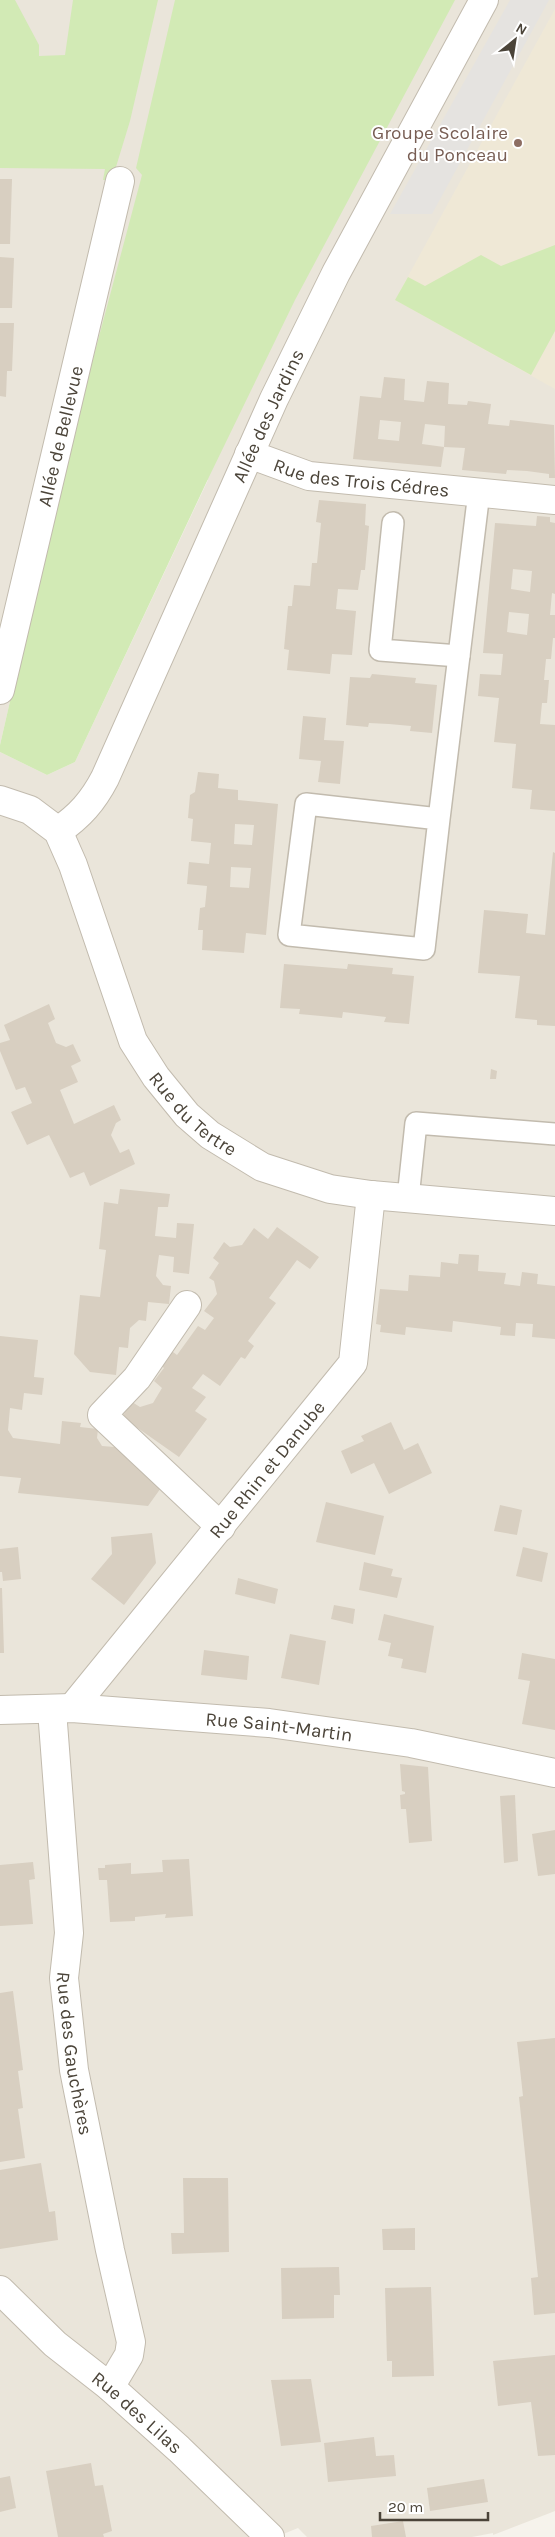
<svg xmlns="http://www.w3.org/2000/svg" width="555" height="2537" viewBox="0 0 555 2537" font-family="Karla,sans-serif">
	<rect width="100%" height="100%" fill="#f6f3ec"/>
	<path fill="#eae5da" d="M0,0h555v2511l-62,24v-2l-21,4h-165l-9,-9 -22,9h-276v-1785l47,23 28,-13 133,-282 -148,3 -60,262z"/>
	<path fill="#efe8d6" d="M555,9v380l-160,-89z"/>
	<g fill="#d2eab5">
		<path d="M0,0h15l24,45v11l26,-1 8,-55h85l-28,121 -18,59h-9l2,-11 -105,-1z"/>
		<path d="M175,0h280l-160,300 -87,179 -133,283 -28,13 -47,-23v-7l60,-262 82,-308 -6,-7z"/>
		<path d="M555,245v86l-24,44 -136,-75 13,-23 17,9 56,-31 20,11z"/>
	</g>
	<path fill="#e5e3e0" d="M510,0h39l-117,214h-42z"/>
	<g fill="#d8cfc1" fill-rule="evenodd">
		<path d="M0,179h12l-2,65h-10z"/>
		<path d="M0,257l14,1 -2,50h-12z"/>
		<path d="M0,323h14l-2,48h-5l-1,26 -6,-1z"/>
		<path d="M384,377l21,2 -1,21 20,2 3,-21 22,2 -1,21 19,1 1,-4 23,3 -3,20 21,2 1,-6 44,5 1,53h-6v-4l-22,-3 -20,-1 -1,4 -44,-4 3,-22 -21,-1 1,-21 -20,-2 -3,20 22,3 -3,20 -88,-8 7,-63 21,2zM380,420l21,2 -2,19 -21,-2z"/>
		<path d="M319,500l47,4 -1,21 4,1 -4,44h-4l-3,20 -20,-1 -2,20 20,2 -4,44 -20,-1 -2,20 -43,-4 2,-20 -5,-1 4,-43h4l2,-21 16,1 2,-23h5l4,-40 -5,-1z"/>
		<path d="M537,516l13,1v5l5,1v71l-3,-1 -2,22h5v23h-2l-2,21h-5l-2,21h5l-2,23h-5l-2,21 15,1v86l-25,-2 2,-19 -20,-2 4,-44 -22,-2 5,-44 -21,-2 2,-22 21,1 2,-21 -20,-1 12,-130 41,3zM513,569l19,2 -2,21 -19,-3zM509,612l20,2 -2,21 -20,-3z"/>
		<path d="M372,674l44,4 -1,5 22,2 -5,48 -22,-2 1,-5 -22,-2 -20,-1 -1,4 -22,-2 4,-48 20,1z"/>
		<path d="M303,716l23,2 -2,22 20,1 -4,43 -22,-2 3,-21 -22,-2z"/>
		<path d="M198,772l21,2 -1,14 20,2v10l40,4 -12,131 -20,-2 -2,20 -42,-3 1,-20h-5l2,-22 5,-1 2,-21 -20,-2 2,-22 20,2 2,-21 -20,-2 2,-22 -5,-1 2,-23 5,-3zM235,824l19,1 -2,20 -18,-1zM231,867l20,1 -2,20 -19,-1z"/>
		<path d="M553,852l2,1v173l-18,-1v-5l-22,-2 5,-42 -42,-3 6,-63 44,4 -2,19 19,2z"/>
		<path d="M284,964l63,5 1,-5 45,4 -1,6 22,2 -5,48 -25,-2 2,-5 -43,-5 -1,6 -21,-2 -22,-2 1,-5 -20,-1z"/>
		<path d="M49,1004l6,15 -7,4 8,20 10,4 7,-3 8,17 -10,5 7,16 -18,8 14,34 40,-19 7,15 -5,3 -5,12 9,18 9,-4 6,15 -45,22 -6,-14 -14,6 -21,-43 -22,10 -16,-33 21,-9 -7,-16 -9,3 -16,-39v-8l10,-3 -6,-15z"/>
		<path d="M491,1069l6,2 -1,8h-6z"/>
		<path d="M120,1189l50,5 -2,13h-10l-3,29 21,2 1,-15 17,1 -5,50 -16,-2 1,-15 -15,-2 -3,21 7,9 8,1 -2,18 -21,-2 -2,19 -7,-1 -9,8 -2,20 -9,-1 -3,28 -26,-3 -16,-18 6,-59 20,2 6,-47 -7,-1 5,-47 14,2z"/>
		<path d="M277,1227l42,30 -9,12 -13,-9 -28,38 7,5 -28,38 6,5 -9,13 -4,-2 -21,29 -17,-12 -11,14 14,9 -11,14 12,8 -28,38 -57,-40 10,-15 8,5 13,-4 9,-15 -8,-7 10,-13 -5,-4 10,-15 8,6 21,-29 7,4 9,-12 -10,-7 13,-17 -3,-13 -5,-3 10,-15 -6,-5 11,-16 6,5 12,-2 12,-17 14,11z"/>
		<path d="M459,1254l20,1 -1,16 28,2 -2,11 16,2 2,-14 16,2 -1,10 18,2v53l-23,-2 1,-13 -17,-1 -1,13 -15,-1 1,-8 -48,-6 -1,11 -46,-5 -1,8 -25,-3 1,-7 -5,-1 4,-35 28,2 1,-16 31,2 1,-15 17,2z"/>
		<path d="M0,1336l38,4 -4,37 10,1 -2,17 -18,-2 -2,17 -12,-2 -2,22 5,8 47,6 2,-23 19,2 -1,4 18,2 -1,9 5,8 25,2v11l36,26 -15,21 -130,-13 3,-15 -21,-2z"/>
		<path d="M391,1422l13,28 14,-7 14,30 -43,21 -15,-31 -23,11 -10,-23 23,-10 -3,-5z"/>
		<path d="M326,1502l58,14 -9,39 -59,-13z"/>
		<path d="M500,1505l22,5 -5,25 -23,-4z"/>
		<path d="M152,1533l4,30 -32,42 -33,-26 21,-25 -1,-17z"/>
		<path d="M18,1547l3,32 -18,2 -1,-9h-2v-23z"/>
		<path d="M523,1547l25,6 -6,29 -26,-6z"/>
		<path d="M364,1562l29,7 -2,7 11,2 -5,20 -38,-8z"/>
		<path d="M238,1578l40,11 -3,15 -40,-10z"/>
		<path d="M0,1588h2l2,65h-4z"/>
		<path d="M334,1605l21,4 -2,15 -22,-5z"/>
		<path d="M384,1614l50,12 -8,47 -25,-5 2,-9 -15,-3 3,-13 -13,-3z"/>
		<path d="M290,1634l36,7 -7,44 -38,-7z"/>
		<path d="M204,1650l45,6 -2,24 -46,-5z"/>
		<path d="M522,1653l33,6v71l-33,-6 8,-43 -12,-2z"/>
		<path d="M400,1764l28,3 4,74 -23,2 -3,-34h-5l-1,-14 5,-1v-2l-3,-1z"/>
		<path d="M515,1795l3,66 -14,2 -4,-67z"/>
		<path d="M555,1830v44l-17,2 -6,-42z"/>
		<path d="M189,1859l4,57 -28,2 1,-4 -31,3v4l-25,1 -3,-42h-8l-1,-12h7v-3l26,-2v11l32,-2 -1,-12z"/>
		<path d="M33,1862l2,17 -6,1 4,44 -33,2v-61z"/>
		<path d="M13,1991l10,79 -5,1 5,37 -5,1 7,49 -25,4v-169z"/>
		<path d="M555,2038v275l-21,2 -3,-37 7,-1 -19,-180 4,-1 -6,-54z"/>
		<path d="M41,2163l8,49 6,-1 3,29 -58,9v-79z"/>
		<path d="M183,2178h45l1,74 -57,2 -1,-21h13z"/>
		<path d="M415,2228v22h-32l-1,-21z"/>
		<path d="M339,2267l1,28h-6v23l-52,1 -1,-51z"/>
		<path d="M431,2287l3,89 -42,1v-16h-5l-2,-73z"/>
		<path d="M555,2355v100l-17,1 -7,-54 -33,4 -5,-45z"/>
		<path d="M311,2379l10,63 -40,4 -10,-66z"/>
		<path d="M374,2437l2,19 18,-1 2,21 -68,6 -4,-39z"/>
		<path d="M91,2463l4,23 8,-1 9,46 -9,3 1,3h-46l-12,-66z"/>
		<path d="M10,2476l6,32 -16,4v-34z"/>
		<path d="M484,2479l4,23 -58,9 -3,-23z"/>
		<path d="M403,2521l3,16h-34l-1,-11z"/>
	</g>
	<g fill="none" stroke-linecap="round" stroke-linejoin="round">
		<g stroke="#c2bbae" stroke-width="24">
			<g id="lane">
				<path d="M393,523l-13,127 79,6"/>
				<path d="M439,819l-15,130 -135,-14 17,-131 133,15 40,-327"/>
				<path d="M408,1198l8,-75 139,11"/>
			</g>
		</g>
		<g stroke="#c2bbae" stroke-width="30">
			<g id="street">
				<path id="s1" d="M249,454l60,22 246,24"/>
				<path id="s2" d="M0,690l120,-509"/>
				<path id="s3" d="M0,800l30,10 28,21 15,34 60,176 23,36 31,38 23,20 52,32 68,22 41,6 184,16"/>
				<path id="s4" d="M58,831c22,-15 35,-30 47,-53l169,-379 62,-126 148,-273"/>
				<path d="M187,1305l-50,73 -35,37 119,112"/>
				<path id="s5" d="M72,1708l281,-345 18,-168"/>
				<path id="s6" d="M0,1710l72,-2 197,15 142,20 144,30"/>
				<path id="s7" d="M52,1710l17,223 -5,45 10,92 36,180 21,92 -2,13 -19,32"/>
				<path id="s8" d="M0,2290l55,54 55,43 69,62 91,88"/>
			</g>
		</g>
		<use href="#lane" stroke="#fff" stroke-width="21"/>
		<use href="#street" stroke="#fff" stroke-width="28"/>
	</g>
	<circle fill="#8d6e63" stroke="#fff" stroke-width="2" cx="518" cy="143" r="5"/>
	<g text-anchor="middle" stroke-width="4" stroke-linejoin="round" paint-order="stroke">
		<g font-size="19" fill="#785e54" stroke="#fff" text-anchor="end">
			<text x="508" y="139">Groupe Scolaire<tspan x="508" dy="22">du Ponceau</tspan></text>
		</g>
		<g font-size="19" fill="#4b4439" stroke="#fff">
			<text dy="7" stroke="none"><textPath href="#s4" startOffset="469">Allée des Jardins</textPath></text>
			<text dy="7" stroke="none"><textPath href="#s2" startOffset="261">Allée de Bellevue</textPath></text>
			<text dy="7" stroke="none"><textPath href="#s1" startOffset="116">Rue des Trois Cédres</textPath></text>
			<text dy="7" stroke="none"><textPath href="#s3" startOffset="385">Rue du Tertre</textPath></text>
			<text dy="7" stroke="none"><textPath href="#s5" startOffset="308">Rue Rhin et Danube</textPath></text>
			<text dy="7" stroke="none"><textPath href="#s6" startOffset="280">Rue Saint-Martin</textPath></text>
			<text dy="7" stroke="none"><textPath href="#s7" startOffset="345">Rue des Gauchères</textPath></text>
			<text dy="7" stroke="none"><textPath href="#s8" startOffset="184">Rue des Lilas</textPath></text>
		</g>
	</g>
	<g transform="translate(515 40) rotate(30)" stroke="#ffffff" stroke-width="4" paint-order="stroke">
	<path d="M0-4L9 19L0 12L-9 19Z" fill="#4b4439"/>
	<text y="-8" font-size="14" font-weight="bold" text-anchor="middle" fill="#4b4439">N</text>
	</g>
	<path d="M380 2512v8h108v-8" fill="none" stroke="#4b4439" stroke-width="2.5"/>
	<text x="388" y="2512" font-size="15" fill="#4b4439" stroke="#ffffff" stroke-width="4" paint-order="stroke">20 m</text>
</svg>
